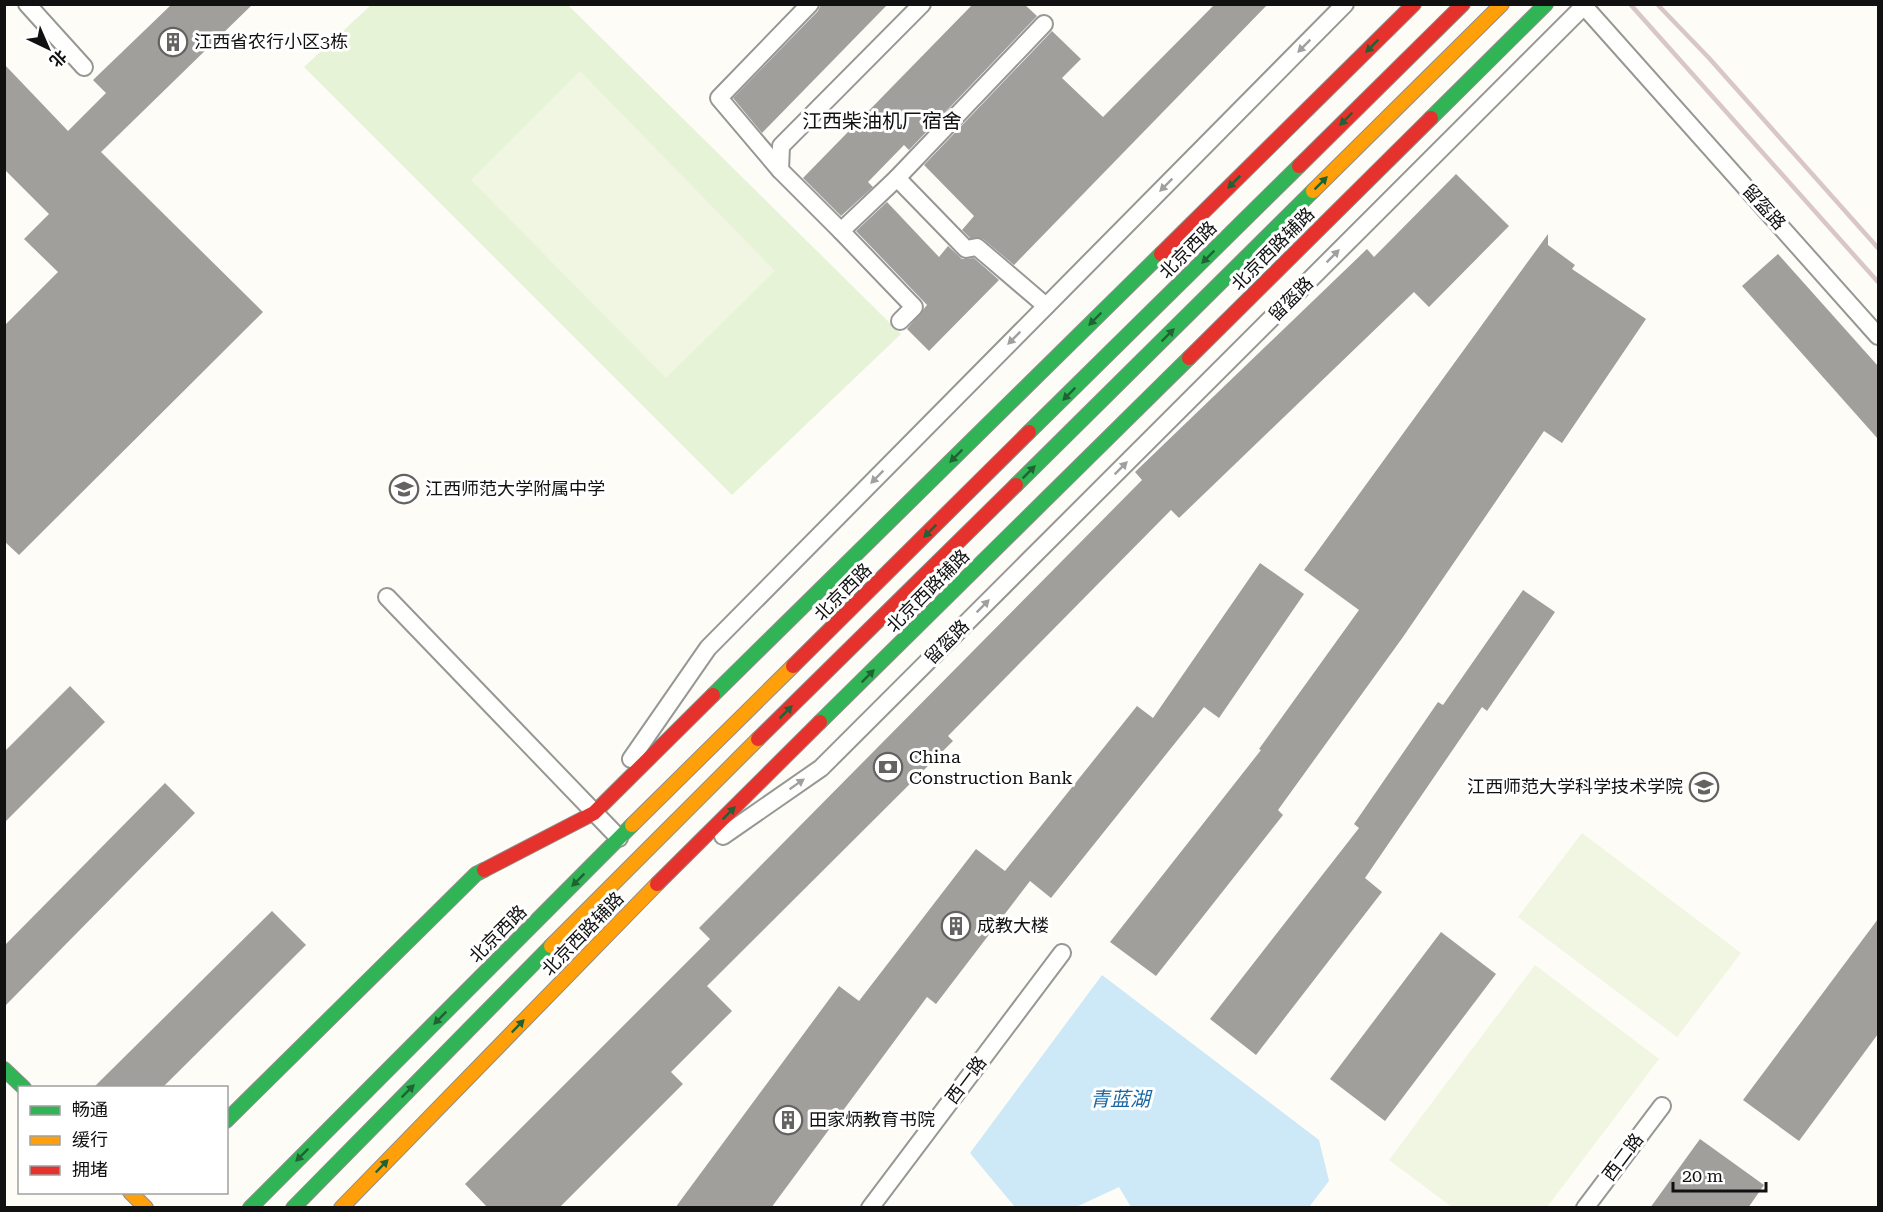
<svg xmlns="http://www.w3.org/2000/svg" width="1883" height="1212" viewBox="0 0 1883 1212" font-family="'Roboto Serif','Noto Sans SC',serif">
	<rect width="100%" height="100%" fill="#fdfcf7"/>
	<path fill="#e7f3d7" d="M371,5h197l333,329 -169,161 -428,-428z"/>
	<g fill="#f0f6e1">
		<path d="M580,71l195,200 -109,107 -195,-198z"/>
		<path d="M1582,833l159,120 -64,84 -159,-120z"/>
		<path d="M1535,965l124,94 -112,148h-95l-63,-47z"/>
	</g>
	<path fill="#cde8f7" d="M1102,975l217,165 10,41 -20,26h-178l-12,-20 -43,20h-61l-45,-54z"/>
	<g fill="#a19f9c">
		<path d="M172,4h81l-152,148 162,160 -244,243 -15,-14v-215l54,-54 -34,-33 25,-25 -45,-45v-105l64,67 38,-38 -13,-13z"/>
		<path d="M821,4h67l-126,129 -29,-35 85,-87z"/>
		<path d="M973,4h51l13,12 -128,134 -5,-5 -36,37 5,5 -32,29 -38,-38z"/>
		<path d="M1215,4h53l-254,261 -31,-26 -13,-1 -8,-8 12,-14 -50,-51 128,-134 29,28 -19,19 41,39z"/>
		<path d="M1456,174l53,52 -80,81 -15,-15 -235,226 -8,-8 -223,226 5,5 -246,245 25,25 -61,61 12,12 -124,124h-71l-23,-24 245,-245 -11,-11 443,-448 -7,-8 232,-223 7,8z"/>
		<path d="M887,202l52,55 9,-11 14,13 12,-1 25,22 -70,71 -22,-22 20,-24 -71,-74z"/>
		<path d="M1548,234v11l27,20 -3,4 74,50 -84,124 -18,-12 -141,206 -125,173 5,5 -127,161 -46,-34 151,-192 -2,-1 100,-139 -55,-40z"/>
		<path d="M1778,254l100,112v73l-136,-153z"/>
		<path d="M1260,563l44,31 -85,124 -15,-11 -153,191 -21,-17 -94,123 -9,-7 -156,211h-96l164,-222 20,15 117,-152 29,22 132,-165 16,12z"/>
		<path d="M1523,590l32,22 -68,99 -5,-4 -117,171 17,14 -126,163 -46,-36 149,-191 -5,-4 84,-122 5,3z"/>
		<path d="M70,686l35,36 -101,101v-71z"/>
		<path d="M165,783l30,30 -191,194v-61z"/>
		<path d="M272,911l34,34 -144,143h-69z"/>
		<path d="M1878,919v115l-79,107 -56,-41z"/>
		<path d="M1441,932l55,42 -111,147 -55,-42z"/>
		<path d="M1700,1139l64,46 -16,23h-98z"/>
	</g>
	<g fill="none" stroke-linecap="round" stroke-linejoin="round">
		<g stroke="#979795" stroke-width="20">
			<g id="lane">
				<path d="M27,4l57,63"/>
				<path d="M780,170l-61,-72 91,-94"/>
				<path d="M897,178l147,-154"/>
				<path d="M841,231l-61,-61 1,-24 141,-142"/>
				<path d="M900,321l14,-14 -73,-76 56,-53 69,71 11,-2 69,59"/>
				<path d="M387,597l232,241"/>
				<path d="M631,759l77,-111 637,-644"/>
				<path d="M723,836l98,-68 763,-762 294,330"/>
				<path d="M870,1208l192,-255"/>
				<path d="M1585,1208l77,-102"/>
			</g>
		</g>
		<g stroke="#8e8d8b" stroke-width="16">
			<g id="fast">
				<path d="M1431,118l115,-114"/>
				<path d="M1029,432l270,-266"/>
				<path d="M1016,485l297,-294"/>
				<path d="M713,695l448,-441"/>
				<path d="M820,722l369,-364"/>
				<path d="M4,1069l20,19"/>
				<path d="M226,1121l250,-247 8,-4"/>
				<path d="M250,1208l382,-383"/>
				<path d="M293,1208l258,-262"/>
			</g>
		</g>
		<g stroke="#8e8d8b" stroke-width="16">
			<g id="slow">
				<path d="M1313,191l189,-187"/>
				<path d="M632,825l161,-159"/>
				<path d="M551,946l207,-207"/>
				<path d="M130,1192l16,16"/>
				<path d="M341,1208l316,-324"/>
			</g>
		</g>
		<g stroke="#8e8d8b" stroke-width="16">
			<g id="jam">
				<path d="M1299,166l164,-162"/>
				<path d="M1161,254l253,-250"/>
				<path d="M1189,358l242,-240"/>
				<path d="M793,666l236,-234"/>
				<path d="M758,739l258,-254"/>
				<path d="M484,870l110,-57 119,-118"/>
				<path d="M657,884l163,-162"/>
			</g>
		</g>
		<use href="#lane" stroke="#fffffe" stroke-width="16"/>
		<use href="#fast" stroke="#30b455" stroke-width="14"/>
		<use href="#slow" stroke="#ff9f0a" stroke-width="14"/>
		<use href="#jam" stroke="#e5322d" stroke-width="14"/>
		<g stroke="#d9c6c7" stroke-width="4.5">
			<path d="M1630,4l248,278"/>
			<path d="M1657,4l52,54 169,190"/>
		</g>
	</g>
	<defs><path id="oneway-solid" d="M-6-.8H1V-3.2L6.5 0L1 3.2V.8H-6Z" transform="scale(1.5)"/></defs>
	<g fill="#a0a09f">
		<use href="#oneway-solid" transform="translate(1304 46) rotate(135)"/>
		<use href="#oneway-solid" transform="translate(1166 185) rotate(135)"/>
		<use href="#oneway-solid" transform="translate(1333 256) rotate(-45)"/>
		<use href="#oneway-solid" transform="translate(1014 338) rotate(135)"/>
		<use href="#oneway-solid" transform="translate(1121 468) rotate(-45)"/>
		<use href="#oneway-solid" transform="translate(877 477) rotate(135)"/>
		<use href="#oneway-solid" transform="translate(983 606) rotate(-45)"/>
		<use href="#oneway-solid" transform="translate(797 784) rotate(-35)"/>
	</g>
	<g fill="#206233">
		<use href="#oneway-solid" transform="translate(1372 46) rotate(135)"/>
		<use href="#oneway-solid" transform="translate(1346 119) rotate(135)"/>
		<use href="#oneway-solid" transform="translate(1234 182) rotate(135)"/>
		<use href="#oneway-solid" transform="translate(1321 183) rotate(-45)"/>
		<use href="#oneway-solid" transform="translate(1208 257) rotate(135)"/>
		<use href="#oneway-solid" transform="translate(1095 319) rotate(135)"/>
		<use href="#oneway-solid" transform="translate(1168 335) rotate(-45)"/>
		<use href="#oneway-solid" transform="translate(1069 394) rotate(135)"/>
		<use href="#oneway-solid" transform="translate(956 456) rotate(135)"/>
		<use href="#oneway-solid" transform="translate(1029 472) rotate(-45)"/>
		<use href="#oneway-solid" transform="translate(930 531) rotate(135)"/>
		<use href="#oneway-solid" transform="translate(868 676) rotate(-45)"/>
		<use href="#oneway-solid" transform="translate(786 712) rotate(-45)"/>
		<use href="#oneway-solid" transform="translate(729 813) rotate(-45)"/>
		<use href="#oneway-solid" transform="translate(578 880) rotate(135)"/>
		<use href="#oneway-solid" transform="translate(440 1018) rotate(135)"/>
		<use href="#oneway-solid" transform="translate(518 1026) rotate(-46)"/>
		<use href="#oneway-solid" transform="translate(408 1091) rotate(-45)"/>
		<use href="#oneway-solid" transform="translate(302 1155) rotate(135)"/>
		<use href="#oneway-solid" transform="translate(382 1166) rotate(-46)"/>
	</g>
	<defs>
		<g id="building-ring" transform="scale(1.5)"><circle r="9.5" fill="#fff" stroke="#646362" stroke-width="1.5"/><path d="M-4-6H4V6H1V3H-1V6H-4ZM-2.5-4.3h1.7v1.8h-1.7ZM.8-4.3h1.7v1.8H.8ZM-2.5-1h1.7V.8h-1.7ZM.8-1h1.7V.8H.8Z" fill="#646362"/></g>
		<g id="school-ring" transform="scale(1.5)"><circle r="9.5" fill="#fff" stroke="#646362" stroke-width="1.5"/><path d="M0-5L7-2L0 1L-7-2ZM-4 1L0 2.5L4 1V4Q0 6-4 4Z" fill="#646362"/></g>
		<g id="bank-ring" transform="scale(1.5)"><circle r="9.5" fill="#fff" stroke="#646362" stroke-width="1.5"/><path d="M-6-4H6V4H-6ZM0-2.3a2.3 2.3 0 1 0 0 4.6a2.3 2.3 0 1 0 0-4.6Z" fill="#646362"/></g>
		<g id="university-ring" transform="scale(1.5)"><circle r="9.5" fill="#fff" stroke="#646362" stroke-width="1.5"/><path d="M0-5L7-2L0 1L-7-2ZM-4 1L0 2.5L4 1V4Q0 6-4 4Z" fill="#646362"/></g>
	</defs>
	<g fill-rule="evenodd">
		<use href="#building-ring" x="173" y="42"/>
		<use href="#school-ring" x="404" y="489"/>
		<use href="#bank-ring" x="888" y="767"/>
		<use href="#university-ring" x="1704" y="787"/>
		<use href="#building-ring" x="956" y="926"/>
		<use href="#building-ring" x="788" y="1120"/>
	</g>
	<g text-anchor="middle" stroke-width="6" stroke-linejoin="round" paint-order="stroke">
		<g font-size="18" fill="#111" stroke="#fff" text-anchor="start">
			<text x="194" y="48">江西省农行小区3栋</text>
			<text x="425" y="495">江西师范大学附属中学</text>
			<text x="909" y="763">China<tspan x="909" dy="21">Construction Bank</tspan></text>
			<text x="1683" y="793" text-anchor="end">江西师范大学科学技术学院</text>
			<text x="977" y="932">成教大楼</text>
			<text x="809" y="1126">田家炳教育书院</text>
		</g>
		<g font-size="18" fill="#111" stroke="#fff">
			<text transform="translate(1764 207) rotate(48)" y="6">留盔路</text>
			<text transform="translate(1273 249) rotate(-45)" y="6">北京西路辅路</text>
			<text transform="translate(1188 250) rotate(-45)" y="6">北京西路</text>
			<text transform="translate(1291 299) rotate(-45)" y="6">留盔路</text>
			<text transform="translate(928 591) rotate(-45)" y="6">北京西路辅路</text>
			<text transform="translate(843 592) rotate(-45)" y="6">北京西路</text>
			<text transform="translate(947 642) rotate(-45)" y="6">留盔路</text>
			<text transform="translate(498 934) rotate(-45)" y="6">北京西路</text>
			<text transform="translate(583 934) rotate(-46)" y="6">北京西路辅路</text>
			<text transform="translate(966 1080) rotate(-53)" y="6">西一路</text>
			<text transform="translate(1623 1157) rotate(-53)" y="6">西二路</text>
		</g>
		<g font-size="20" fill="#111" stroke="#fff">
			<text x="882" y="128">江西柴油机厂宿舍</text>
		</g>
		<g font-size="20" font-style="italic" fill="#1768a6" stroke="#fff">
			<text x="1120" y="1106">青蓝湖</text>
		</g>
	</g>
	<rect width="1883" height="1212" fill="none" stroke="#111111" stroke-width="12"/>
	<rect x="18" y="1086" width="210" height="108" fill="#ffffff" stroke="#a0a0a0" stroke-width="1.5"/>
	<rect x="30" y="1106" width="30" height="9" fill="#30b455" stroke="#a0a0a0" stroke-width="1.5"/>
	<text x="72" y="1116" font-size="18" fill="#111111">畅通</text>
	<rect x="30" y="1136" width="30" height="9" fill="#ff9f0a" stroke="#a0a0a0" stroke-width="1.5"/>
	<text x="72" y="1146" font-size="18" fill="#111111">缓行</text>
	<rect x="30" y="1166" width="30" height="9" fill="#e5322d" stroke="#a0a0a0" stroke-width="1.5"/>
	<text x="72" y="1176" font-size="18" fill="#111111">拥堵</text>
	<g transform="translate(48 48) rotate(136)" stroke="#ffffff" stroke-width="4.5" paint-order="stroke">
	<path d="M0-4.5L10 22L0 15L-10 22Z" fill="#111111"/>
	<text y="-9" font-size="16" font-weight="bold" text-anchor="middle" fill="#111111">北</text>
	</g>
	<path d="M1673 1182v9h93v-9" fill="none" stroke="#111111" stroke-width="3"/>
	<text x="1682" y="1182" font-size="18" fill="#111111" stroke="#ffffff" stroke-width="4.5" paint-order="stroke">20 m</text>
</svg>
